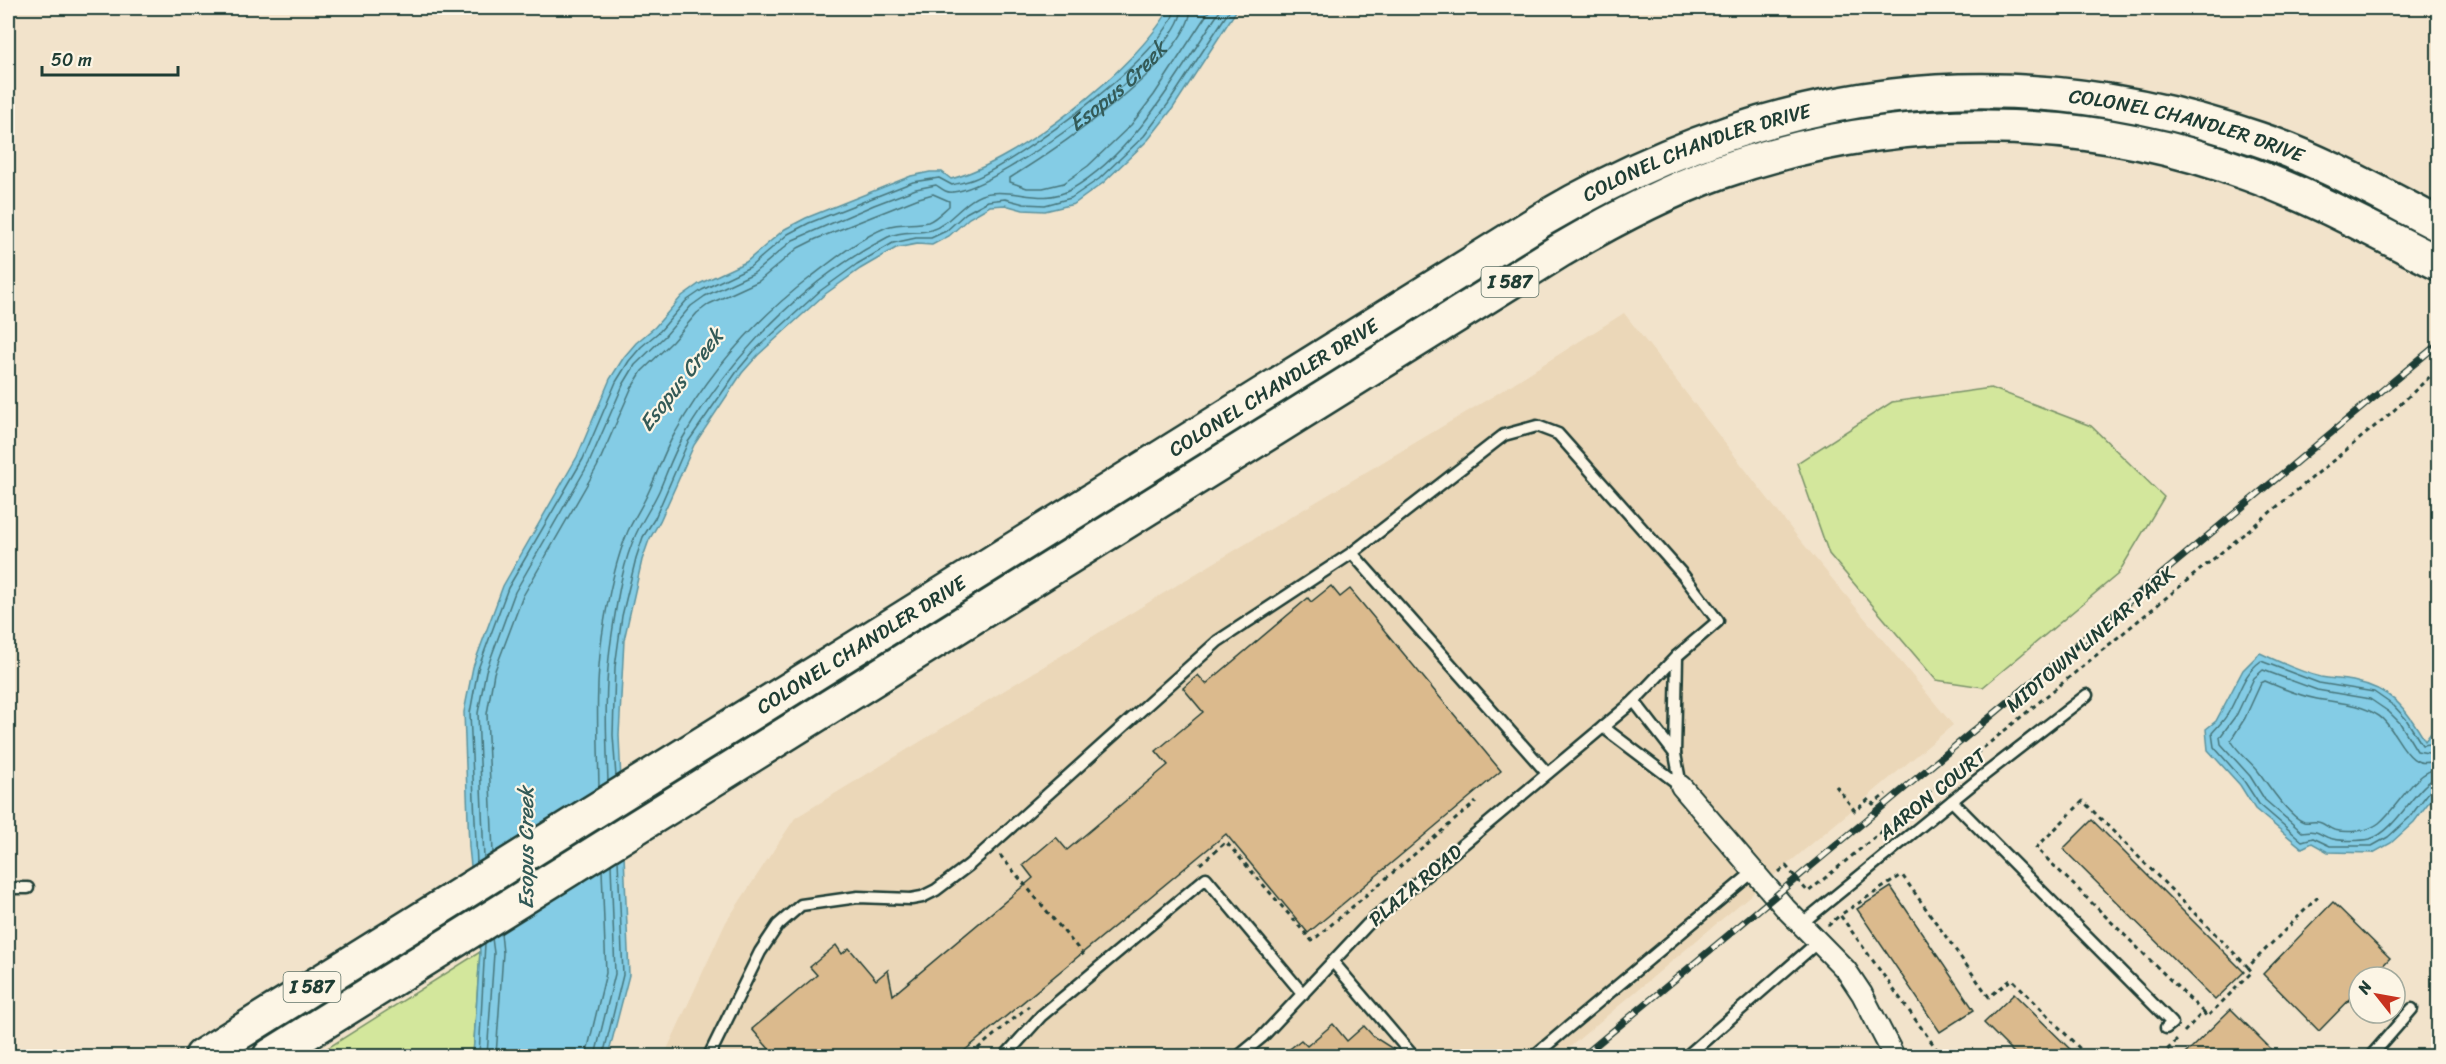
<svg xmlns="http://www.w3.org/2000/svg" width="2446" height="1064" viewBox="0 0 2446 1064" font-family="Sriracha,sans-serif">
	<rect width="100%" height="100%" fill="#f2e3cb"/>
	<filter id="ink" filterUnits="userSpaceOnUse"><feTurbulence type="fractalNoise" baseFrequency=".0167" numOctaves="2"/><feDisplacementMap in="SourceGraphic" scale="12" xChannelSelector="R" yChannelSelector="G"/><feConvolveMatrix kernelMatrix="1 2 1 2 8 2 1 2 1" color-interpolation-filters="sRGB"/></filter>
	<g filter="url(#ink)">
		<path fill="#ebd7b8" d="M1624,313l172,222 157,190 -394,331h-895l62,-134 69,-104 392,-239 308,-184z"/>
		<g fill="#d3e79c" stroke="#799268" stroke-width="1.5">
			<path d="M1991,388l100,38 73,71 -46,77 -135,113 -47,-7 -107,-126 -32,-91 95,-61z"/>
			<path d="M480,952l-7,104h-158z"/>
		</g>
		<g fill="#84cce5" stroke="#5c939e" stroke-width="1.5">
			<path d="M1170,8h68l-65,100 -25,32 -45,43 -29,21 -29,7 -22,-1 -18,-5 -15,1 -21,12 -20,18 -17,9 -15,-1 -21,4 -36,21 -36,26 -66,60 -16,18 -48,72 -34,76 -11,19 -7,20 -18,80 -5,95 10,240 -21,81h-135l7,-104 -11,-105 -5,-135 9,-45 30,-81 74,-129 33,-78 14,-22 12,-14 19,-16 27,-31 17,-12 47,-22 39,-33 21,-11 105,-42 19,-4h12l9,7c68,-18 184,-110 219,-171z"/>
			<path d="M2260,653c19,9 40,19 61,24 10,2 21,2 32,4 39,8 53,27 72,60l13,-17v66l-24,32 -23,21 -18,10 -45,-1 -16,-9 -10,5 -47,-39 -15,-24 -32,-35 -2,-21 10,-8 27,-51z"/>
		</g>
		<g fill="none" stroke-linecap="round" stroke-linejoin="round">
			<g stroke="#47767b" stroke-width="1.5">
				<path d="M1191,8c-2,52 -138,143 -181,170v4l17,6h16l21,-5 24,-17 43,-41 23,-30 57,-87"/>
				<path d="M2438,734l-8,10 -8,1 -16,-26 -12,-13 -20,-14 -55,-9 -58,-22c-17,12 -21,31 -31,49 -5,10 -12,16 -18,23l2,14 30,34 15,23 43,37 11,-3 17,8h42l16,-9 21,-19 23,-30 6,-2"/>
				<path d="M2438,746l-10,7 -11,-2 -17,-28 -11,-11 -19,-13 -53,-9 -54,-20 -9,8 -17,36 -17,23 1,7 29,32 15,24 37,32c20,-3 16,4 31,7 9,2 28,2 37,0 28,-8 48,-59 68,-61"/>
				<path d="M2438,759c-32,17 -39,-30 -59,-43 -20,-13 -40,-13 -62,-17 -17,-3 -36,-11 -52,-18l-4,2 -16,35 -14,22c6,12 18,20 27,31 9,12 31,46 46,51 4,1 9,-1 14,0 6,1 10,6 16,8 13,3 34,2 45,-7 18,-14 36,-53 59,-54"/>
				<path d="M616,777l-3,-42 2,-68 7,-51 14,-58 7,-21 12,-19 33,-76 50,-72 16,-19 66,-60 37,-27 36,-21 23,-5h15l15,-7 20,-18 22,-12 17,-2 19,5 21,1 26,-7 28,-19 45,-43 24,-32 63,-96"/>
				<path d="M608,781c-2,-49 -4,-98 4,-147 5,-32 10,-70 24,-100 7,-15 16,-28 23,-43 8,-18 14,-38 25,-55 49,-81 118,-155 204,-199 14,-7 29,-3 43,-7 22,-7 34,-34 59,-37 27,-4 53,12 80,-3 68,-39 109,-120 152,-182"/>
				<path d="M493,853l-6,-139 7,-41 29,-77 74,-129 34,-78 11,-18 30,-29 25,-29 12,-9 50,-23 39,-33 18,-9 103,-41 14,-4 16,7v5c-6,5 -13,13 -21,16 -13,3 -28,0 -41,5 -27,11 -53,32 -76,50 -55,42 -102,96 -136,156 -11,18 -17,39 -26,58 -6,14 -15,27 -21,40 -14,33 -21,71 -26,106 -7,50 -4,100 -3,150"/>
				<path id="s1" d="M484,859l-6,-146 8,-42 29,-79 74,-129 34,-78 12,-20 30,-29 26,-30 14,-10 49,-23 39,-33 81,-35 42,-16 20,-4c6,4 10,8 17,7 48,-5 227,-135 229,-184"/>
				<path d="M477,863l-7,-150 8,-44 30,-81 75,-129 33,-77 13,-21 12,-14 19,-16 26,-30 16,-11 48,-23 38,-33 21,-11 104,-41 26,-4 13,7c7,-2 15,-3 22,-6 42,-17 196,-127 201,-171"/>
				<path d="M479,1056l6,-113"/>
				<path d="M487,1056l7,-103 -2,-15"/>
				<path d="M496,1056l7,-103 -2,-20"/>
				<path d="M586,1056l20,-83 -4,-103"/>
				<path d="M595,1056l20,-82 -4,-110"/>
				<path d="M603,1056l20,-81 -5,-115"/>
			</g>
		</g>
		<g fill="#dbba8d" stroke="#1f3d34" stroke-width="1.5">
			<path d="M1331,586l9,11 10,-8 151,182 -193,162 -82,-99 -268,222h-183l-23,-27 65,-54 -7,-8 26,-22 6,9 7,-6 27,32 12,-10 5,25 140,-117 -10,-13 33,-28 11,13 101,-85 -12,-14 47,-39 -20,-24 15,-13 8,9 102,-86 3,4z"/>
			<path d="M2092,820l152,152 -29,28 -152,-151z"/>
			<path d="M1891,887l83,123 -34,22 -83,-123z"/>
			<path d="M2333,902l57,56 -18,19h-13v13l-40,41 -56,-57z"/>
			<path d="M2014,994l63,62h-60l-33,-33z"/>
			<path d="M2231,1009l47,47h-95z"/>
			<path d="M1333,1024l14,17 17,-15 10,11 30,19h-123l20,-16 6,6z"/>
		</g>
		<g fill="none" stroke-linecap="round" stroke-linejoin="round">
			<g stroke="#1f3d34" stroke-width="15">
				<g id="service">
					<path d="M1352,553l195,220"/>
					<path d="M1634,701l41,53 6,32"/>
					<path d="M1603,727l78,59"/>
					<path d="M1675,754l2,-98"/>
					<path d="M1952,801l220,222 -6,5"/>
					<path d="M8,888h20"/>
					<path d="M1801,924l174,-142 112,-87"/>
					<path d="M1333,962l80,94"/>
					<path d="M709,1056l51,-104 18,-27 23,-20 57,-8 53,2 11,-2 14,-7 33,-25 249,-224 134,-88 152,-118 33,-9 21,8 125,141 35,46 -41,35 -43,45 -266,223 -106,113 -23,19"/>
					<path d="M1005,1056l36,-40 165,-138 97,116"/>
					<path d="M1534,1056l219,-184"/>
					<path d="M1687,1056l132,-115"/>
					<path d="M2371,1056l41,-47"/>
				</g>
			</g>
			<g stroke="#1f3d34" stroke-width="24">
				<path id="minor" d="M1681,786l105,123 60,61 16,24 32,62"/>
			</g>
			<g stroke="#1f3d34" stroke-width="38">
				<g id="trunk">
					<path id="s2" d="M202,1056l1341,-837c228,-134 463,-167 715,-80 63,21 122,55 180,85"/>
					<path d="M270,1056l1291,-806c51,-30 103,-58 159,-78 170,-60 360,-61 529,2 66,24 127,58 189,89"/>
				</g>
			</g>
			<g stroke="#1f3d34" stroke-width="3" stroke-dasharray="4.5 4.5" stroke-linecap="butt">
				<path d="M1836,786l19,25 14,-12 4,5 13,-10"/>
				<path d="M1000,855l86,103"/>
				<path d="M1200,864l26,-22 86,99 164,-139"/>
				<path d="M1779,872l7,-6 22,26 583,-479 47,-44"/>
				<path d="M1828,926l12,-11"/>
				<path d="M2203,1012l4,5 45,-45 -4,-5"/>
				<path d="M2184,1032l19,-20 -167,-164 47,-47 165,166 70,-70"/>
				<path d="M1938,1051l-98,-136 62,-40 87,122 23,-18 75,77"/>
				<path d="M973,1056l3,-6 53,-44"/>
				<path d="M2161,1056l17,-17"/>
			</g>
			<use href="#service" stroke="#fcf5e5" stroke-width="10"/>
			<use href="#minor" stroke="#fcf5e5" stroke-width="20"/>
			<use href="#trunk" stroke="#fcf5e5" stroke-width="33"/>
			<g stroke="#1f3d34" stroke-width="7">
				<path id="rail" d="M1583,1056l855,-712"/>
			</g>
			<use href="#rail" stroke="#fcf5e5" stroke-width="4.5" stroke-dasharray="14" stroke-linecap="butt"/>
		</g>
	</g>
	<g text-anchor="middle" stroke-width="4.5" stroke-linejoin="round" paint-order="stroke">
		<g fill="#fcf5e5" stroke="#617469" stroke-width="1.5">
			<rect x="1481.5" y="267" width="57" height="30" rx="4.5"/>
			<rect x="283.5" y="972" width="57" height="30" rx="4.5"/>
		</g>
		<g font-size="18" font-weight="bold" fill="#1f3d34">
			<text x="1510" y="288">I 587</text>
			<text x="312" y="993">I 587</text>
		</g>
		<g font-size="20" fill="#1f3d34" stroke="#fcf5e5">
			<text dy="7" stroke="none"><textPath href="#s2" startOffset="2252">COLONEL CHANDLER DRIVE</textPath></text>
			<text dy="7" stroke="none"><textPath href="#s2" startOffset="1749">COLONEL CHANDLER DRIVE</textPath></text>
			<text dy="7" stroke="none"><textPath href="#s2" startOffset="1263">COLONEL CHANDLER DRIVE</textPath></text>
			<text transform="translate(2090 639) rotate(-40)" y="7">MIDTOWN LINEAR PARK</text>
			<text dy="7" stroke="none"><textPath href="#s2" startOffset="777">COLONEL CHANDLER DRIVE</textPath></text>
			<text transform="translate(1932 794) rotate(-39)" y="7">AARON COURT</text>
			<text transform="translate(1415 885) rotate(-40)" y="7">PLAZA ROAD</text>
		</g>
		<g font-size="21" font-style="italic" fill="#335a57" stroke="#fcf5e5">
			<text dy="7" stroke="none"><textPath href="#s1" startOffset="1104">Esopus Creek</textPath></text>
			<text transform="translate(681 380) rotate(-52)" y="7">Esopus Creek</text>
			<text transform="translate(526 848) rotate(-90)" y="7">Esopus Creek</text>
		</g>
	</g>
	<rect width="2446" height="1064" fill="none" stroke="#fcf5e5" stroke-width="30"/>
	<rect x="15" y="15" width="2416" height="1034" fill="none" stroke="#1f3d34" stroke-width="2" filter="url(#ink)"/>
	<g transform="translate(2377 995) rotate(301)"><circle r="28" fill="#fcf5e5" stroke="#a4ab9e" stroke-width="1.5"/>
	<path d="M0-4.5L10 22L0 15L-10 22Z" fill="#c8321e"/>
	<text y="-9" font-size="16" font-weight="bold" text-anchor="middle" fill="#1f3d34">N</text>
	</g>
	<path d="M42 66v9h136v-9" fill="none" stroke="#1f3d34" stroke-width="3"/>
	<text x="51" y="66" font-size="18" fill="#1f3d34" stroke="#fcf5e5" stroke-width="4.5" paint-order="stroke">50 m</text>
</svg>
